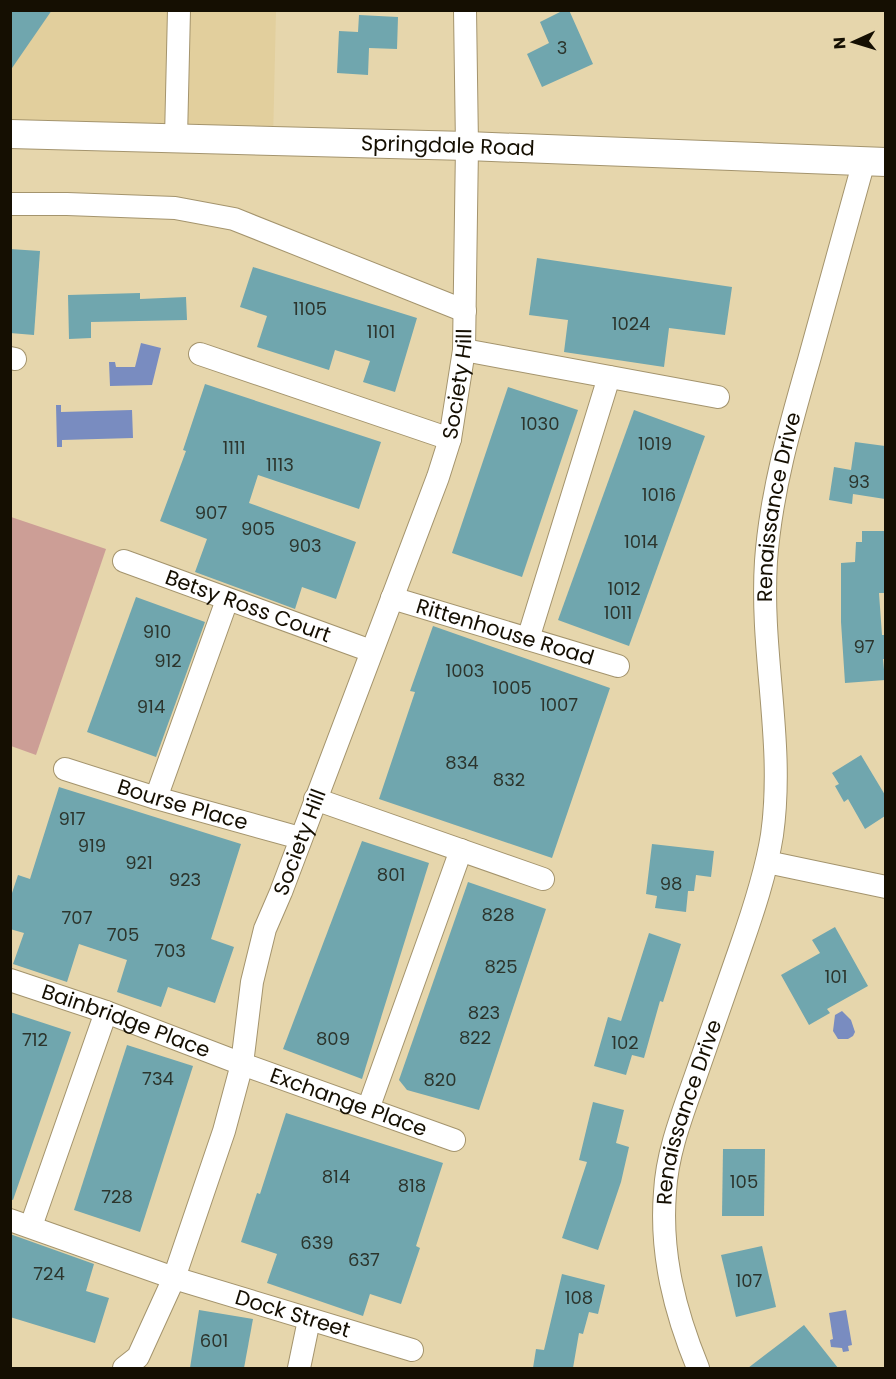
<svg xmlns="http://www.w3.org/2000/svg" width="896" height="1379" viewBox="0 0 896 1379" font-family="Poppins,sans-serif">
	<rect width="100%" height="100%" fill="#e6d6ac"/>
	<path fill="#e2cf9d" d="M11,11h265l-3,130 -262,-6z"/>
	<path fill="#cc9e96" d="M11,517l95,32 -70,206 -25,-9z"/>
	<g fill="#798cc0">
		<path d="M141,343l20,5 -9,37 -42,1 -1,-24h6l1,5h19z"/>
		<path d="M61,405v7l71,-2 1,28 -71,2v7h-5l-1,-42z"/>
		<path d="M842,1011l9,9 4,12 -2,4 -5,3h-10l-5,-8 2,-16z"/>
		<path d="M846,1310l6,35 -4,1 1,5 -6,1 -1,-4 -11,-1 -1,-7 3,-1 -4,-26z"/>
	</g>
	<g fill="#70a6ae">
		<path d="M10,10h42l-42,61z"/>
		<path d="M564,10h5l24,54 -51,23 -15,-33 22,-11 -9,-21z"/>
		<path d="M359,15l39,2 -1,32 -28,-1 -1,27 -31,-2 2,-42 19,1z"/>
		<path d="M10,249l30,2 -6,84 -24,-2z"/>
		<path d="M537,258l195,29 -7,48 -56,-7 -5,39 -100,-15 4,-32 -39,-5z"/>
		<path d="M253,267l164,51 -22,74 -32,-10 7,-21 -35,-11 -6,20 -72,-23 10,-31 -27,-9z"/>
		<path d="M140,293v6l46,-2 1,23 -96,2v16l-22,1 -1,-44z"/>
		<path d="M205,384l176,58 -22,67 -101,-34 -9,28 107,39 -20,57 -34,-12 -7,22 -100,-37 12,-33 -47,-18 26,-70 -3,-1z"/>
		<path d="M508,387l70,23 -56,167 -70,-24z"/>
		<path d="M634,410l71,26 -76,210 -71,-26z"/>
		<path d="M855,442l30,4v53l-32,-5 -1,10 -23,-4 5,-33 17,3z"/>
		<path d="M862,531h23v62h-6l3,42h3v24h-2l2,21 -40,3 -4,-61v-59l14,-1 1,-20h6z"/>
		<path d="M136,597l69,25 -49,135 -69,-25z"/>
		<path d="M433,626l177,62 -58,170 -173,-59 36,-107 -5,-1z"/>
		<path d="M861,755l24,40v21l-20,13 -17,-30 -4,3 -9,-16 4,-2 -7,-11z"/>
		<path d="M59,787l182,57 -30,95 23,8 -19,56 -47,-16 -7,20 -44,-15 10,-32 -48,-16 -12,38 -54,-18 11,-31 -14,-4v-30l8,-24 12,4z"/>
		<path d="M362,841l67,22 -67,216 -79,-30z"/>
		<path d="M652,844l62,7 -3,26 -15,-2 -2,16h-6l-2,21 -31,-4 2,-12 -11,-2z"/>
		<path d="M468,882l78,27 -67,201 -72,-20 -8,-10z"/>
		<path d="M835,927l33,59 -41,23 3,4 -21,12 -28,-50 39,-22 -8,-13z"/>
		<path d="M649,933l32,11 -18,58 -3,-1 -16,57 -12,-3 -6,20 -32,-9 14,-49 13,4z"/>
		<path d="M10,1012l61,20 -58,168 -3,-1z"/>
		<path d="M127,1045l66,21 -53,166 -66,-22z"/>
		<path d="M593,1102l31,8 -8,33 13,4 -8,35 -23,68 -36,-12 25,-76 -8,-2z"/>
		<path d="M286,1113l157,50 -27,83 4,2 -19,56 -31,-10 -7,22 -96,-33 10,-29 -36,-12 16,-49 3,1z"/>
		<path d="M723,1149h42l-1,67h-42z"/>
		<path d="M10,1234l84,30 -8,27 23,7 -14,45 -85,-26z"/>
		<path d="M762,1246l14,61 -40,10 -15,-62z"/>
		<path d="M562,1274l43,11 -7,29 -9,-2 -6,22 -4,-1 -6,35h-40l3,-19 8,1z"/>
		<path d="M199,1310l54,9 -9,49h-54z"/>
		<path d="M804,1325l34,43h-90l38,-29z"/>
	</g>
	<g fill="none" stroke-linecap="round" stroke-linejoin="round">
		<g stroke="#a4946d" stroke-width="24">
			<g id="minor">
				<path d="M176,138l3,-128"/>
				<path d="M10,204h57l108,4 59,11 231,92"/>
				<path d="M464,350l254,47"/>
				<path d="M200,354l250,85"/>
				<path d="M10,358l5,1"/>
				<path id="s1" d="M124,561l247,90"/>
				<path id="s2" d="M392,598l226,68"/>
				<path d="M528,639l81,-262"/>
				<path id="s3" d="M65,769l91,29 144,40"/>
				<path d="M156,798l71,-198"/>
				<path d="M315,799l228,80"/>
				<path d="M767,862l119,25"/>
				<path id="s4" d="M10,980l96,32 136,52 212,76"/>
				<path d="M368,1109l93,-259"/>
				<path id="s5" d="M10,1220l164,58 238,72"/>
				<path d="M31,1226l75,-214"/>
				<path id="s6" d="M124,1368l14,-11 36,-79 50,-147 18,-67 10,-82 13,-53 16,-37 157,-415 12,-38 14,-89 3,-204 -2,-136"/>
				<path d="M299,1368l10,-48"/>
				<path id="s7" d="M698,1368c-23,-56 -38,-114 -33,-176 2,-39 17,-77 30,-114 15,-43 30,-86 45,-129 13,-37 26,-76 32,-114 13,-93 -12,-181 -6,-274 5,-69 24,-135 43,-201 18,-66 36,-132 55,-199"/>
			</g>
		</g>
		<g stroke="#a4946d" stroke-width="30">
			<g id="major">
				<path id="s8" d="M10,134l457,12 419,16"/>
			</g>
		</g>
		<use href="#minor" stroke="#fff" stroke-width="22"/>
		<use href="#major" stroke="#fff" stroke-width="28"/>
	</g>
	<g text-anchor="middle" stroke-width="4.5" stroke-linejoin="round" paint-order="stroke">
		<g font-size="18" fill="#2c352d">
			<text x="562" y="54">3</text>
			<text x="310" y="315">1105</text>
			<text x="631" y="330">1024</text>
			<text x="381" y="338">1101</text>
			<text x="540" y="430">1030</text>
			<text x="655" y="450">1019</text>
			<text x="234" y="454">1111</text>
			<text x="280" y="471">1113</text>
			<text x="859" y="488">93</text>
			<text x="659" y="501">1016</text>
			<text x="211" y="519">907</text>
			<text x="258" y="535">905</text>
			<text x="641" y="548">1014</text>
			<text x="305" y="552">903</text>
			<text x="624" y="595">1012</text>
			<text x="618" y="619">1011</text>
			<text x="157" y="638">910</text>
			<text x="864" y="653">97</text>
			<text x="168" y="667">912</text>
			<text x="465" y="677">1003</text>
			<text x="512" y="694">1005</text>
			<text x="559" y="711">1007</text>
			<text x="151" y="713">914</text>
			<text x="462" y="769">834</text>
			<text x="509" y="786">832</text>
			<text x="72" y="825">917</text>
			<text x="92" y="852">919</text>
			<text x="139" y="869">921</text>
			<text x="391" y="881">801</text>
			<text x="185" y="886">923</text>
			<text x="671" y="890">98</text>
			<text x="498" y="921">828</text>
			<text x="77" y="924">707</text>
			<text x="123" y="941">705</text>
			<text x="170" y="957">703</text>
			<text x="501" y="973">825</text>
			<text x="836" y="983">101</text>
			<text x="484" y="1019">823</text>
			<text x="475" y="1044">822</text>
			<text x="333" y="1045">809</text>
			<text x="35" y="1046">712</text>
			<text x="625" y="1049">102</text>
			<text x="158" y="1085">734</text>
			<text x="440" y="1086">820</text>
			<text x="336" y="1183">814</text>
			<text x="744" y="1188">105</text>
			<text x="412" y="1192">818</text>
			<text x="117" y="1203">728</text>
			<text x="317" y="1249">639</text>
			<text x="364" y="1266">637</text>
			<text x="49" y="1280">724</text>
			<text x="749" y="1287">107</text>
			<text x="579" y="1304">108</text>
			<text x="214" y="1347">601</text>
		</g>
		<g font-size="21" fill="#150f02" stroke="#e6d6ac">
			<text dy="7" stroke="none"><textPath href="#s8" startOffset="438">Springdale Road</textPath></text>
			<text dy="7" stroke="none"><textPath href="#s6" startOffset="1046">Society Hill</textPath></text>
			<text dy="7" stroke="none"><textPath href="#s7" startOffset="884">Renaissance Drive</textPath></text>
			<text dy="7" stroke="none"><textPath href="#s1" startOffset="132">Betsy Ross Court</textPath></text>
			<text dy="7" stroke="none"><textPath href="#s2" startOffset="118">Rittenhouse Road</textPath></text>
			<text dy="7" stroke="none"><textPath href="#s3" startOffset="123">Bourse Place</textPath></text>
			<text dy="7" stroke="none"><textPath href="#s6" startOffset="560">Society Hill</textPath></text>
			<text dy="7" stroke="none"><textPath href="#s4" startOffset="123">Bainbridge Place</textPath></text>
			<text dy="7" stroke="none"><textPath href="#s4" startOffset="360">Exchange Place</textPath></text>
			<text dy="7" stroke="none"><textPath href="#s7" startOffset="264">Renaissance Drive</textPath></text>
			<text dy="7" stroke="none"><textPath href="#s5" startOffset="298">Dock Street</textPath></text>
		</g>
	</g>
	<rect width="896" height="1379" fill="none" stroke="#150f02" stroke-width="24"/>
	<g transform="translate(854 42) rotate(266)" stroke="#e6d6ac" stroke-width="4.5" paint-order="stroke">
	<path d="M0-4.5L10 22L0 15L-10 22Z" fill="#150f02"/>
	<text y="-9" font-size="16" font-weight="bold" text-anchor="middle" fill="#150f02">N</text>
	</g>
</svg>
